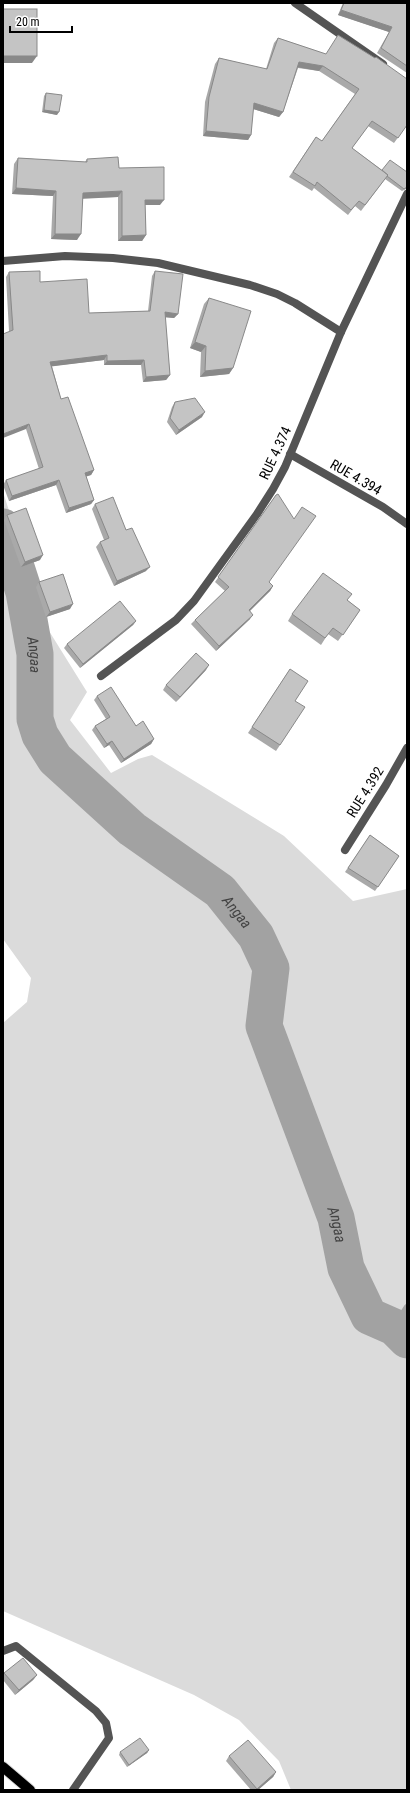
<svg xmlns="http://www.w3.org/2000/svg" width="410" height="1793" viewBox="0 0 410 1793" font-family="'Roboto Condensed',sans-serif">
	<rect width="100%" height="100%" fill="#fff"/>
	<path fill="#dbdbdb" d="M3,492l10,31 18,79 56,90 -17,28 41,53 27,-14 14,-4 132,81 69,65 54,-12v901h-116l-12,-29 -40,-41 -45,-25 -191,-84v-588l24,-21 4,-24 -28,-39z"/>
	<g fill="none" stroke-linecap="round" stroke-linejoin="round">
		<path stroke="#a2a2a2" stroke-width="6" d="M394,1327l13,-20"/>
		<path stroke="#a2a2a2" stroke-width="37" id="s1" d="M3,527l21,65 11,62v65l5,16 15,24 77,70 88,62 36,45 15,32 -7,58 72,192 10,50 23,48 25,11 13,13"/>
		<g stroke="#dbdbdb" stroke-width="12">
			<path id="primary" d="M3,1767l27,23"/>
		</g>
		<path stroke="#545454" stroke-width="8" d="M3,1651l13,-5 80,65 10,12 3,15 -36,52"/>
		<g stroke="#545454" stroke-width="8">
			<path d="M295,3l88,61"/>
			<path d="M3,261l62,-5 48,2 45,5 92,22 27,9 18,9 46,29"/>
			<path d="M290,454l93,53 24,17"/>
			<path d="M101,676l75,-56 18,-19 63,-87 16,-25 12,-22 56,-135 66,-138"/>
			<path d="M345,850l41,-65 21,-37"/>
		</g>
		<use href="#primary" stroke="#000" stroke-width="10"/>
	</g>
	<g fill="#a9a9a9">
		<path d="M343,3h64v70l-30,-20 12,-21 -51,-17z"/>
		<path d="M278,38l47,16 82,71 -13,18 -26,-17 -16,22 30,22 25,2v17h-1l-4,2 -17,-12 -24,32 -6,-5 -7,9 -34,-27 -2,3 -23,-14 27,-40 6,4 33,-47 -36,-23 -21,-3 -15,44 -4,5 -26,-8 -2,26 -3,5 -45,-4 2,-34 10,-38 4,-6 47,11 8,-26z"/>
		<path d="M46,93l11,22 -15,-3 2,-16z"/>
		<path d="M18,158l67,4 2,-3 32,9 41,37h-15l1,30 -4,6h-24v-44l-35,1 -6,42 -26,-1 2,-43 -41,-2 2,-30z"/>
		<path d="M155,271l23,43 -4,4 -9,-1 5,58 -4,5 -23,2 -2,-17h-37v-5l-52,6 9,33 33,71 -3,5 -5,1 8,24 -3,4 -25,9 -10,-28 -47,16 -6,-16 3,-5 33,-11 -13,-40 -17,-98 -3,-54 3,-5 31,10 49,31 59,-2 4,-35z"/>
		<path d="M209,298l24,70 -4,6 -29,3 1,-25 -11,-4 14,-44z"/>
		<path d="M175,402l27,15 -26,18 -9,-13 5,-15z"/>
		<path d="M276,495l-7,87 4,4 -3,5 -21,20 1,8 -34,32 -25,-27 4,-4 30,-29 -10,-9z"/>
		<path d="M95,504l31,26 20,41 -32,15 -18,-39 4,-5 4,-2 -12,-31z"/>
		<path d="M7,515l33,45 -19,7 -17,-47z"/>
		<path d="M39,582l31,27 -24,8 -10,-30z"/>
		<path d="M347,600l13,10 -22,31 -10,-7 -7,11 -33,-24 4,-7z"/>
		<path d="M136,621l-3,4 -53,43 -16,-20 3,-4z"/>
		<path d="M290,669l5,32 -15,44 -4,6 -28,-18z"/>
		<path d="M206,670l-30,32 -13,-12 3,-5z"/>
		<path d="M97,696l57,43 -3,5 -30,19 -12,-18 -5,3 -12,-18 3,-4 11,-7 -12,-19z"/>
		<path d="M370,835l29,21 -24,35 -30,-19z"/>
		<path d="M4,1673l33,2 -4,5 -18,15 -12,-15v-5z"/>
		<path d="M149,1750l-2,3 -20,14 -8,-12 1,-3z"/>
		<path d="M229,1756l47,16 -3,5 -15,13h-7l-25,-29z"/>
	</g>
	<g fill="#898989">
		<path d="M341,10l51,17 -3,5 -51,-17z"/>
		<path d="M3,56h34l-5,7h-29z"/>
		<path d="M299,62l24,4 -4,5 -23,-4z"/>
		<path d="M254,103l29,9 -4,5 -29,-9z"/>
		<path d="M44,110l15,2 -2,3 -15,-3z"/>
		<path d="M206,131l45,4 -3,5 -45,-4z"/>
		<path d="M16,188l40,3 -3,5 -41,-2z"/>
		<path d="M122,191l-4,6 -39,2 4,-6z"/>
		<path d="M145,200h19l-4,5h-19z"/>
		<path d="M55,234h26l-4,6 -26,-1z"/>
		<path d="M146,235l-4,6h-24l4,-5z"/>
		<path d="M165,312l13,2 -4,4 -12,-1z"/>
		<path d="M195,342l11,4 -5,6 -11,-4z"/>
		<path d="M107,355l-3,5 -57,7 3,-5z"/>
		<path d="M144,360l-3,5h-37l3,-4z"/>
		<path d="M233,368l-4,6 -29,3 5,-6z"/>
		<path d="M170,375l-4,5 -23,2 3,-5z"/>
		<path d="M205,412l-3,5 -26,18 3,-5z"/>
		<path d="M29,424l-3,5 -23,9v-4z"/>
		<path d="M94,470l-3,5 -9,3 3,-5z"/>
		<path d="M59,480l-3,5 -47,16 3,-5z"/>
		<path d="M94,500l-3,4 -25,9 3,-5z"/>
		<path d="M43,555l-3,5 -19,7 4,-5z"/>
		<path d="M150,567l-4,4 -32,15 3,-5z"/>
		<path d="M273,586l-3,5 -24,24 3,-5z"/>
		<path d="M73,604l-3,5 -24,8 4,-5z"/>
		<path d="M253,615l-3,4 -34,32 3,-5z"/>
		<path d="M136,621l-3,4 -53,43 3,-4z"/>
		<path d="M209,665l-3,5 -30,32 4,-5z"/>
		<path d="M154,739l-3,5 -30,19 3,-4z"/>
		<path d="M112,741l-3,4 -5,3 3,-4z"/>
		<path d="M37,1675l-4,5 -18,15 4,-5z"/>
		<path d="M149,1750l-2,3 -20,14 2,-2z"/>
		<path d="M276,1772l-3,5 -15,13h-2z"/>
	</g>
	<g fill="#c4c4c4" stroke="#898989">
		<path d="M344,3h63v63l-26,-18 11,-21 -51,-17z"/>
		<rect x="3" y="9" width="34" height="47"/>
		<path d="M338,35l37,23 1,-1 31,22v46l-9,13 -26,-17 -20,27 36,27 -23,30 -6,-4 -8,9 -34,-28 -2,4 -22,-14 23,-35 6,4 37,-52 -36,-23 -24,-4 -16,50 -29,-9 -3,32 -45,-4 3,-34 10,-39 48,11 11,-31 48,16z"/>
		<path d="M46,93l16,2 -3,17 -15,-2z"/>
		<path d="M118,157l1,11 45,-1v33h-19l1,35 -24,1v-45l-39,2 -2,41h-26l1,-43 -40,-3 2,-30 69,4v-3z"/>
		<path d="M390,160l17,12v15l-3,2 -17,-13 1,-1 -6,-5z"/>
		<path d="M40,271v11l47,-3 2,34 61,-2 5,-40 28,3 -5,40 -13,-2 5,63 -24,2 -2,-17 -37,1v-6l-57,7 11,37 7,-2 26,73 -9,3 9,27 -25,8 -10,-28 -47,16 -6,-16 37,-13 -14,-43 -26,10v-100l10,-4 -4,-58z"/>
		<path d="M209,298l42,13 -18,57 -28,3 1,-25 -11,-4z"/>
		<path d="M195,398l10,14 -26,18 -9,-12 5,-16z"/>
		<path d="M278,494l16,25 8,-12 14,9 -47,66 4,4 -24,24 4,5 -34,31 -24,-26 34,-33 -11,-10 58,-82z"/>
		<path d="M113,497l13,33 6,-2 18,39 -33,14 -17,-39 9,-4 -14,-34z"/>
		<path d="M26,508l17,47 -18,7 -18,-47z"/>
		<path d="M323,573l29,21 -5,6 13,10 -17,25 -10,-7 -8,10 -33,-24z"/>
		<path d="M63,574l10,30 -23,8 -11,-30z"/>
		<path d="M120,601l16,20 -53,43 -16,-20z"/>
		<path d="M196,653l13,12 -29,32 -14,-12z"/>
		<path d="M290,669l18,12 -13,20 10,6 -25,38 -28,-18z"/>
		<path d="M111,687l25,39 7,-5 11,18 -30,20 -12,-18 -5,3 -12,-18 15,-9 -13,-21z"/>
		<path d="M370,835l29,21 -21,31 -30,-19z"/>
		<path d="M23,1658l14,17 -18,15 -15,-17z"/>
		<path d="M140,1738l9,12 -20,15 -9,-13z"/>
		<path d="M248,1740l28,32 -19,17 -28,-33z"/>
	</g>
	<g text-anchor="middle" stroke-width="3" stroke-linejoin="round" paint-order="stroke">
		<g font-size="14" fill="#000" stroke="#fff">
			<text transform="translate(275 453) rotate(-65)" y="5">RUE 4.374</text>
			<text transform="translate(356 477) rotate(30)" y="5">RUE 4.394</text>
			<text transform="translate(365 792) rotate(-58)" y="5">RUE 4.392</text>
		</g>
		<g font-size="15" font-style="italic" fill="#434343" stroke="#fff">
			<text dy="5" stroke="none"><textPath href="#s1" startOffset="132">Angaa</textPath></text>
			<text dy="5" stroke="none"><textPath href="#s1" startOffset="480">Angaa</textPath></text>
			<text dy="5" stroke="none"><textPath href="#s1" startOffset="816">Angaa</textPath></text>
		</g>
	</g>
	<rect width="410" height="1793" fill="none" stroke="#000000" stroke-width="8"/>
	<path d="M10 26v6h62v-6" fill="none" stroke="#000000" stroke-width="2"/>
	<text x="16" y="26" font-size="12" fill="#000000" stroke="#ffffff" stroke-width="3" paint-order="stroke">20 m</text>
</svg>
